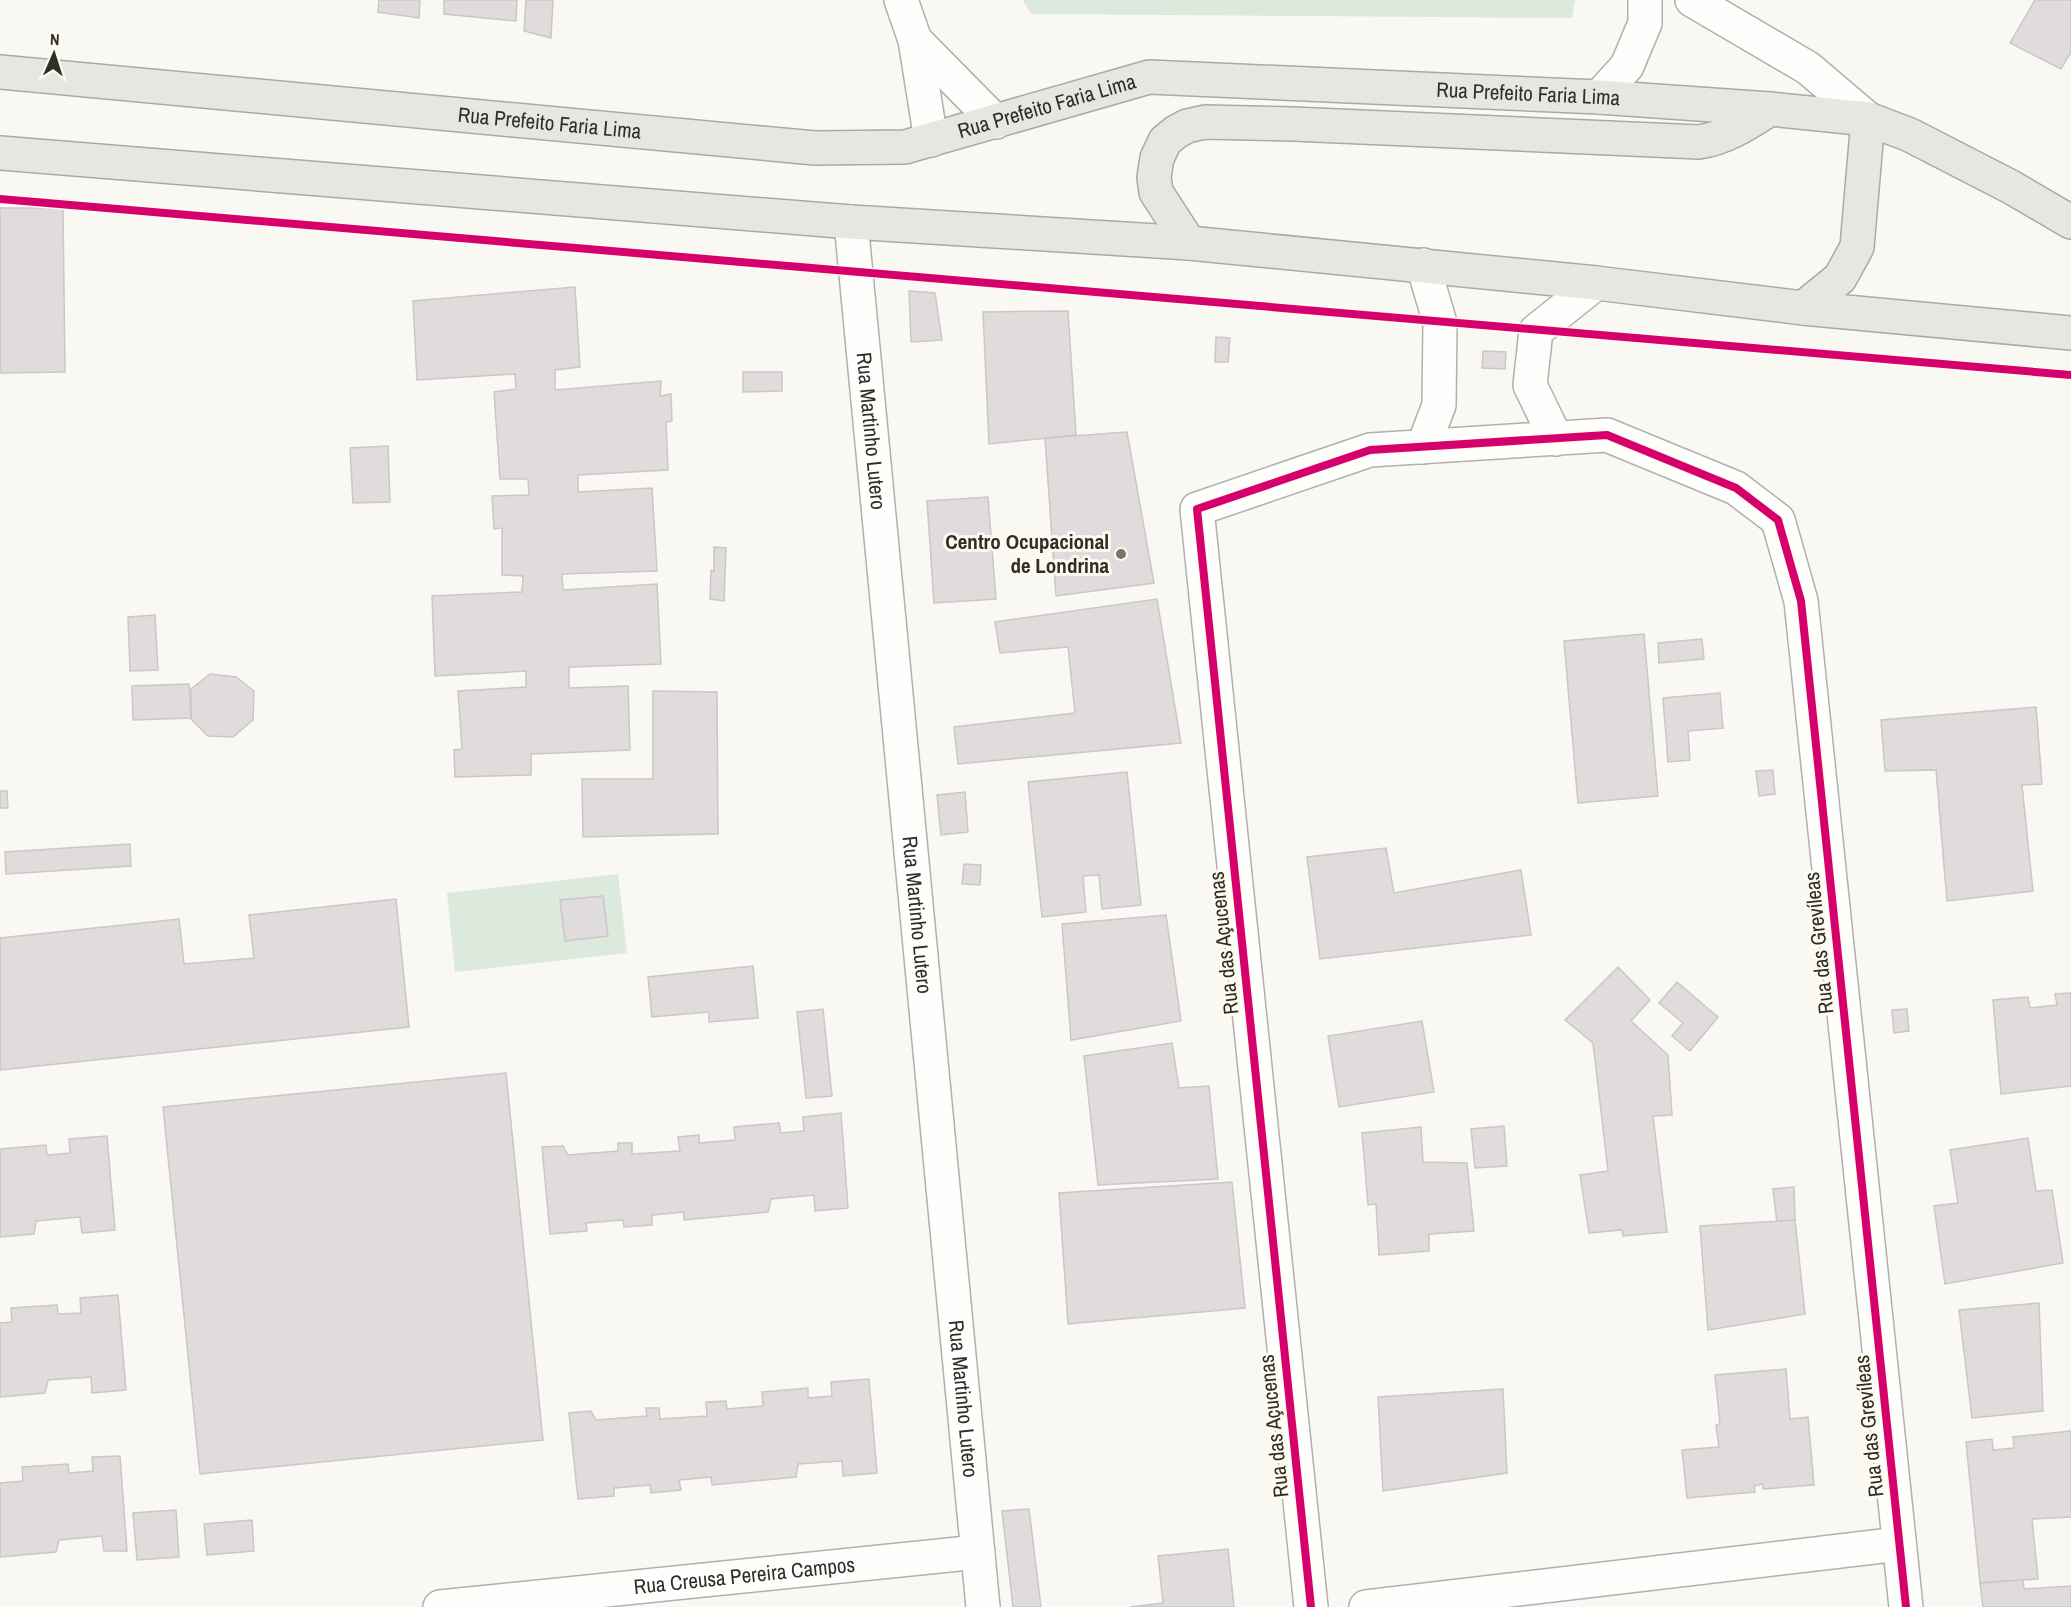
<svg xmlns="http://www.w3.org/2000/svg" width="2071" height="1607" viewBox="0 0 2071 1607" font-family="'Archivo Narrow',sans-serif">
	<rect width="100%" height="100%" fill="#faf8f2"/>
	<g fill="#dce9dd">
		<path d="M1023,0h552l-3,18 -541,-4z"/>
		<path d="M618,874l9,79 -172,19 -8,-79z"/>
	</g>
	<g fill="#e0dbdd" stroke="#cac7c7" stroke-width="1.5">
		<path d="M379,0h41l-1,18 -41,-6z"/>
		<path d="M444,0h73l-1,21 -72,-7z"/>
		<path d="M526,0h27l-2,38 -27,-7z"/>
		<path d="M2035,0h36v52l-10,17 -51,-26z"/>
		<path d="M0,208h63l2,164 -65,1z"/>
		<path d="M575,287l5,80 -25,3v20l106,-9 -1,15 11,-2 1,27 -6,1 2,48 -90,5v17l74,-4 5,83 -95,3 1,16 94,-6 4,80 -92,3v21l59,-2 2,64 -99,4v21l-76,2 -1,-27 8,-1 -4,-58 68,-4v-16l-91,5 -3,-80 90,-4 1,-16 -21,-1v-47l-8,1 -2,-33 37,-1 -1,-16h-28l-6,-87 22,-3 -1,-15 -98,6 -4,-79z"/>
		<path d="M909,291l26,2 7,47 -31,2z"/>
		<path d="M1068,311l8,124 -87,9 -6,-132z"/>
		<path d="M1216,337l14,1 -2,24h-13z"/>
		<path d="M1483,351l23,1 -1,17 -23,-1z"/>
		<path d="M743,372h39v19l-39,1z"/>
		<path d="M1127,432l27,151 -98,13 -11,-158z"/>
		<path d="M388,446l2,56 -37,1 -3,-55z"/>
		<path d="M988,497l8,102 -62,4 -7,-102z"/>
		<path d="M714,547l12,1 -2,53 -14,-2 1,-29 3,1z"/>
		<path d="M1157,599l24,144 -223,21 -4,-37 121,-14 -7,-66 -68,6 -5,-31z"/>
		<path d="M155,615l3,55 -28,1 -2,-54z"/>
		<path d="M1644,634l14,162 -80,7 -14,-162z"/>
		<path d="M1702,639l2,20 -45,4 -1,-20z"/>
		<path d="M210,674l26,3 18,14 -1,29 -20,17 -25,-1 -17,-17v-30z"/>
		<path d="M189,684l2,34 -58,2 -1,-34z"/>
		<path d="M653,691l64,1 1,142 -135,3 -1,-58h71z"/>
		<path d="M1720,693l3,35 -35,3 2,29 -22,2 -5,-64z"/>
		<path d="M2036,707l6,77 -20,1 11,106 -86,10 -11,-131 -51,1 -4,-51z"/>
		<path d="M1773,770l2,24 -16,2 -3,-25z"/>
		<path d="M1127,772l14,133 -39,4 -3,-34 -16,1 3,36 -44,5 -14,-135z"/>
		<path d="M0,791h7l1,17h-8z"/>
		<path d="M965,792l3,40 -27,3 -4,-40z"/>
		<path d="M130,844l1,22 -125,8 -1,-22z"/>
		<path d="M1386,848l8,45 127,-23 10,65 -211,24 -13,-102z"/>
		<path d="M964,864l17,1 -1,20 -18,-1z"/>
		<path d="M603,896l5,40 -43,5 -5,-41z"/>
		<path d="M396,899l13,128 -409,43v-132l179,-19 5,45 70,-6 -5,-43z"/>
		<path d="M1166,915l15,106 -110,19 -9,-116z"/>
		<path d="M753,966l5,52 -49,4v-10l-57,5 -4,-40z"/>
		<path d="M1618,967l32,33 -19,21 37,34 4,60 -19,1 14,116 -44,4 -1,-6 -33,3 -9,-58 28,-4 -15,-128 -28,-23z"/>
		<path d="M1677,982l41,35 -28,34 -18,-15 11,-13 -24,-20z"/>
		<path d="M2071,993v93l-70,8 -8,-94 35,-3 2,11 27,-3 -2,-11z"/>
		<path d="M823,1009l9,87 -26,2 -9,-86z"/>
		<path d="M1907,1009l2,22 -15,2 -2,-23z"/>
		<path d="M1422,1021l12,71 -95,15 -11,-71z"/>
		<path d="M1172,1043l7,45 30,-2 9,93 -120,6 -14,-129z"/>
		<path d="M506,1073l37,367 -343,34 -37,-367z"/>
		<path d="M841,1113l7,95 -33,3 -1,-16 -43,4 -3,13 -84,8v-8l-32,3v10l-28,2 -1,-7 -37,3 1,8 -37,3 -8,-87 21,-1 5,9 50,-4v-8h14v11l48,-3 -2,-14 21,-2v8l36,-3 -1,-13 45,-4 2,10 23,-2 -1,-14z"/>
		<path d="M1504,1126l3,40 -32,2 -4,-39z"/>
		<path d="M1421,1127l2,35 44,1 7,68 -45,3v17l-50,4 -3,-51 -8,1 -6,-72z"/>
		<path d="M107,1136l8,94 -33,3 -2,-16 -44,4 -2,13 -34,3v-88l46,-4 1,10 23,-2 -1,-14z"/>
		<path d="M2028,1138l8,53 16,-1 11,73 -118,21 -11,-78 24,-3 -8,-53z"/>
		<path d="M1232,1182l13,126 -177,16 -9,-131z"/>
		<path d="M1794,1187l1,33 -18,3 -4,-34z"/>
		<path d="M1795,1220l10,94 -97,16 -8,-104z"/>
		<path d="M118,1295l8,95 -34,3 -1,-16 -43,3 -3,13 -45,4v-74l12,-1 -1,-14 46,-3 1,9 23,-1 -1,-15z"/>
		<path d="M2039,1303l4,108 -71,7 -13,-108z"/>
		<path d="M1786,1369l4,50 18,-2 6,68 -51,4v-5l-9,2 1,6 -68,6 -5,-48 37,-3 -3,-22 4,-1 -5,-49z"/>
		<path d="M869,1379l8,94 -34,3 -1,-15 -44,3 -2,13 -84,8 -1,-8 -32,3 2,10 -30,3 -1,-8 -36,3v8l-36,3 -9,-86 22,-2 5,9 51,-4 -1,-8h13l1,11 47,-3 -1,-14 20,-1 1,8 36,-3 -1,-14 46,-4v10l24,-2 -1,-14z"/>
		<path d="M1503,1389l4,84 -124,18 -5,-94z"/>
		<path d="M2071,1431v86l-39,2 6,60 -58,4 -14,-141 26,-3 1,11 21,-2 -1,-11z"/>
		<path d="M120,1456l7,95h-23l-2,-15 -43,4 -3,12 -56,5v-74l23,-2 -1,-14 46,-3 1,9 24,-2 -1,-14z"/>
		<path d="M1029,1509l12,98h-28l-11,-96z"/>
		<path d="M176,1510l3,47 -42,3 -4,-47z"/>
		<path d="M252,1520l2,31 -47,4 -3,-31z"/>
		<path d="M1228,1549l6,58h-104l33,-4 -5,-47z"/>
		<path d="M2023,1580l1,9 47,-3v21h-88l-3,-24z"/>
	</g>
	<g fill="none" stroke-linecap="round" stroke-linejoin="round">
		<g stroke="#b2b0ac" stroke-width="36">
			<g id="minor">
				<path d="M901,0l14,40 16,100"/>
				<path d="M1692,0l116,68 60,51"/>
				<path d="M915,40l81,82"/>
				<path d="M1599,97l28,-31 18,-43v-23"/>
				<path id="s1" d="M851,222l132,1385"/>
				<path d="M1556,439l-26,-54 6,-54 60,-48"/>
				<path d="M1423,447l16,-42 1,-82 -17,-58"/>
				<path id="s2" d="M440,1607l538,-55"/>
				<path d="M1311,1607l-114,-1098 173,-59 237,-15 129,53 42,32 23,81 105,1006"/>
				<path d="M1366,1607l533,-63"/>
			</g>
		</g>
		<g stroke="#a8ac9e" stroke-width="36">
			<g id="major">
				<path id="s3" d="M0,72l815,76 90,-1 244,-70 450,20 171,12 98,10 42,16 101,52 60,35"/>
				<path d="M0,153l851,69 338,21 407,40 207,25 268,25"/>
				<path d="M1189,243l-33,-51 -2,-15 3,-19 8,-17 11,-9 11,-6 18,-4 88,2 406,18c27,-4 49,-19 71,-33"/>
				<path d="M1803,308l37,-30 17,-31 11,-128"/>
			</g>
		</g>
		<use href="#minor" stroke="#fefefd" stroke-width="33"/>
		<use href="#major" stroke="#e5e8e0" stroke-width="33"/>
		<g stroke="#fdfaee" stroke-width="11">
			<g id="cycleway">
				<path d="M0,199l2071,176"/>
				<path d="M1311,1607l-114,-1098 173,-59 237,-15 129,53 42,32 23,81 105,1006"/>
			</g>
		</g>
		<use href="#cycleway" stroke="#d6006c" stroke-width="8"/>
	</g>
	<circle fill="#76756f" stroke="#fdfaee" stroke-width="2" cx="1121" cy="554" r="6"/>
	<g text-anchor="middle" stroke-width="6" stroke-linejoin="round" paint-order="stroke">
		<g font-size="21" fill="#2f2e29" stroke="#fdfaee">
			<text dy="7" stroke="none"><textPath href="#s3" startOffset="1542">Rua Prefeito Faria Lima</textPath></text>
			<text dy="7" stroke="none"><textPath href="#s3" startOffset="1056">Rua Prefeito Faria Lima</textPath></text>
			<text dy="7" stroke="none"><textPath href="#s3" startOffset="552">Rua Prefeito Faria Lima</textPath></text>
			<text dy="7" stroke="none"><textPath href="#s1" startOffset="210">Rua Martinho Lutero</textPath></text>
			<text dy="7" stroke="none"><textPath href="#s1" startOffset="696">Rua Martinho Lutero</textPath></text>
			<text transform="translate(1224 943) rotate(-96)" y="7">Rua das Açucenas</text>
			<text transform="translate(1819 943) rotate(-96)" y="7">Rua das Grevíleas</text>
			<text dy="7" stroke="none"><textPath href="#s1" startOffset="1182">Rua Martinho Lutero</textPath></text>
			<text transform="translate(1274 1426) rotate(-96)" y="7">Rua das Açucenas</text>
			<text transform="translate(1869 1426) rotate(-96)" y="7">Rua das Grevíleas</text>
			<text dy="7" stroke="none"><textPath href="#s2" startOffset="306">Rua Creusa Pereira Campos</textPath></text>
		</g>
		<g font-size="21" font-weight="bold" fill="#2f2e29" stroke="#fdfaee" text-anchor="end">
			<text x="1109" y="549">Centro Ocupacional<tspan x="1109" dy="24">de Londrina</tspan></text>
		</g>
	</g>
	<g transform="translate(54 54) rotate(3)" stroke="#fdfaee" stroke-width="4.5" paint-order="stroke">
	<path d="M0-4.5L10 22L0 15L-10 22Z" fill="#2f2e29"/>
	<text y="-9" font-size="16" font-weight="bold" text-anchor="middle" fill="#2f2e29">N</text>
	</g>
</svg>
